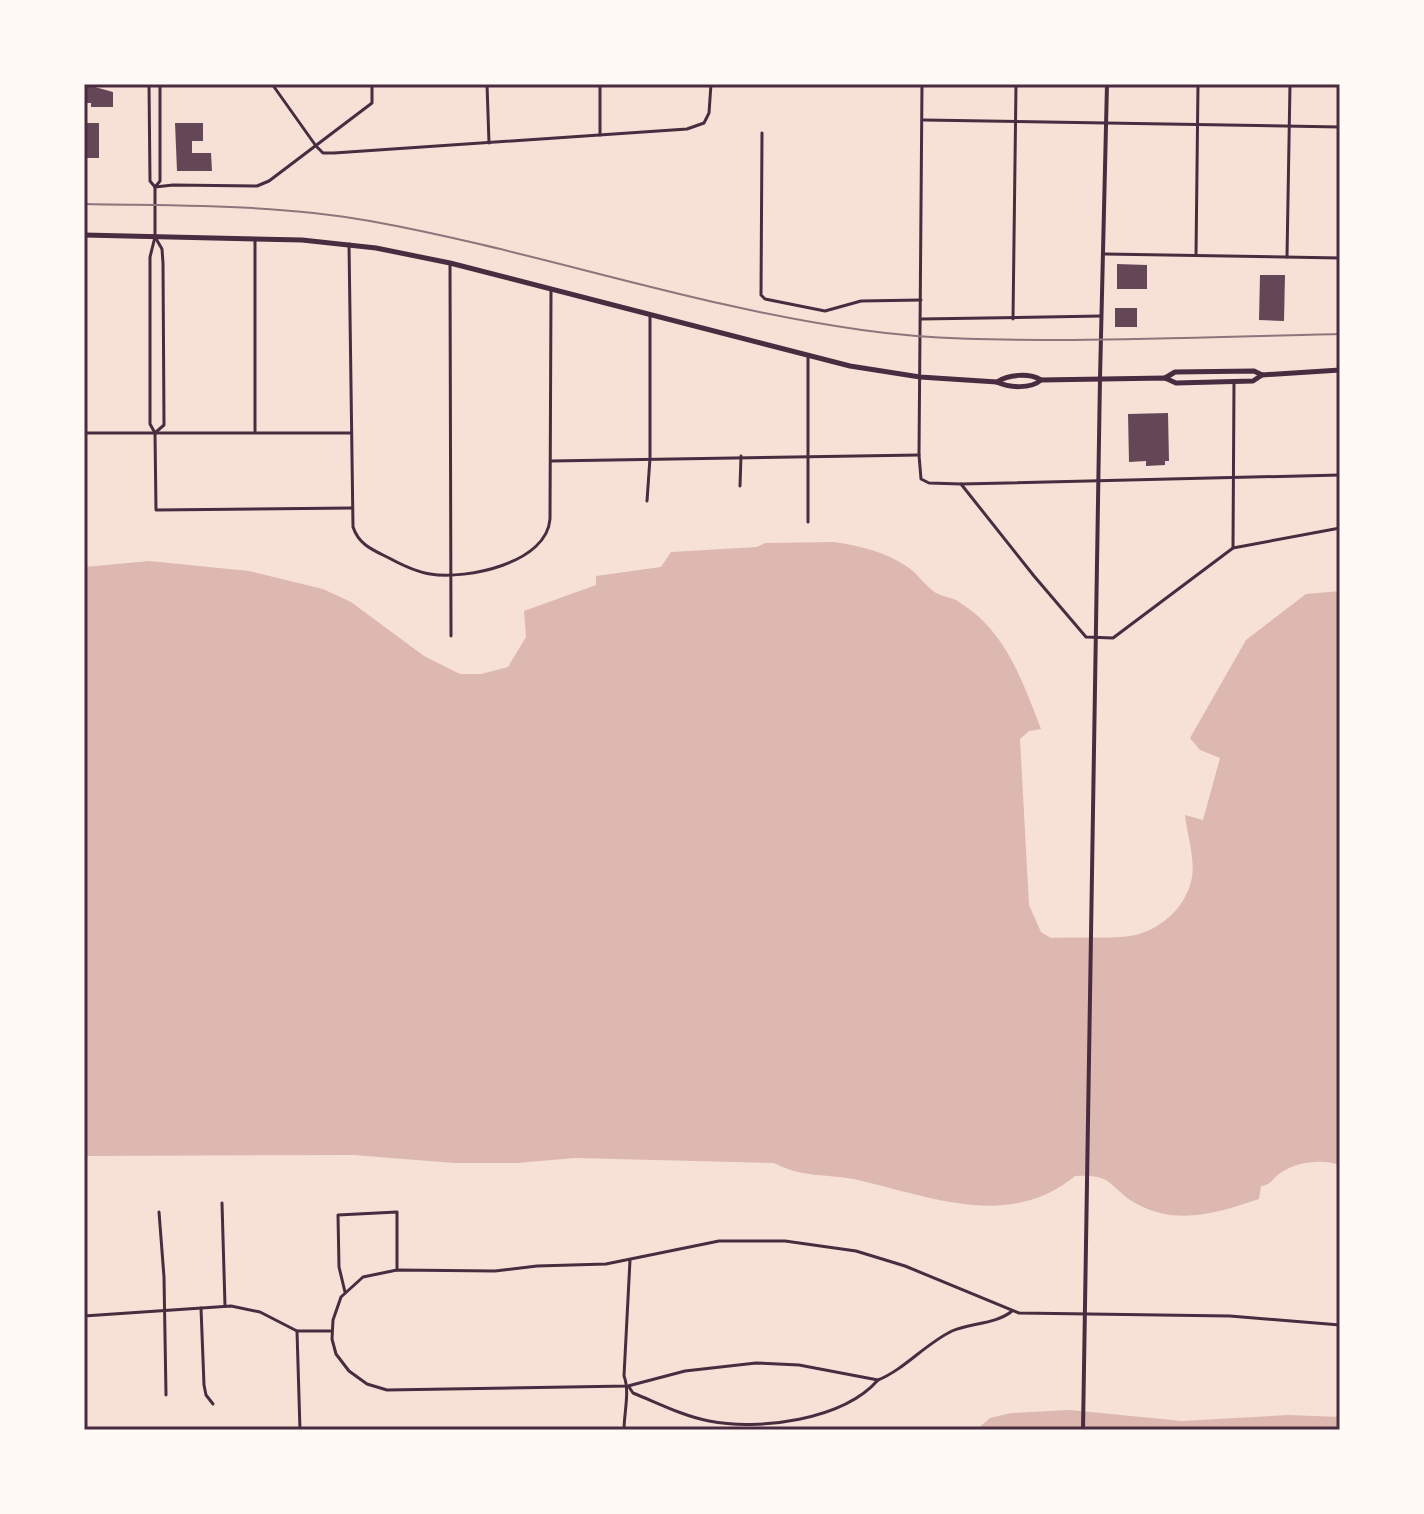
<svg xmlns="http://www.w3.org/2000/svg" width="1424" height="1514" viewBox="0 0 1424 1514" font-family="'Fira Sans Condensed',sans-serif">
	<rect width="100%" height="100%" fill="#f7e1d7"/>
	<g fill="#dcb8b0">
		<path d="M834,542c26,4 53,10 75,26 10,7 17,19 27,25 7,4 16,4 23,9 47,29 63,78 82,127l-12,2 -9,8 9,166 12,27 10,6c22,-2 71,2 88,-4 26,-8 48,-29 53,-57 3,-19 -5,-43 -7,-62l18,5 17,-62 -20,-8 -10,-12 56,-98 60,-46 34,-3v574c-17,-6 -42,-4 -58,7 -9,5 -10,13 -21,14l-2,13c-39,13 -80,27 -120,6 -31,-16 -23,-32 -64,-29 -65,54 -144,21 -217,4 -31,-7 -53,-1 -84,-17l-199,-5 -58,5h-63l-101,-8 -269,1v-589l65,-6 100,10 74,18 28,13 73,54 36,18h21l27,-7 18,-30 -2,-26 72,-26v-9l65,-9 10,-15 86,-5 8,-4z"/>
		<path d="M1070,1410l112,11 106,-6 52,2v13h-364l14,-12 21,-5z"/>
	</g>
	<g fill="#644757">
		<path d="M84,84l29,8v15h-22v-4h-7z"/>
		<path d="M84,123h15v35h-14z"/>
		<path d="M175,123h28v18h-11v12h19l1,18h-35z"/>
		<path d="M1117,264l30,1v24h-30z"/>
		<path d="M1260,275h25l-1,46 -25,-1z"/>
		<rect x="1115" y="308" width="22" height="19"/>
		<path d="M1168,413l1,48h-4v4l-19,1v-5l-17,1 -1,-48z"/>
	</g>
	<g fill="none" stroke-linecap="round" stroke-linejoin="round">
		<g stroke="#4a2c40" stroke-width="3">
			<path d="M149,84l1,97 5,6"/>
			<path d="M160,84v97l-5,6v50l-5,20v167l5,9 1,77 196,-2"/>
			<path d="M272,84l44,62 7,7h11l353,-24 17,-6 5,-10 2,-29"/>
			<path d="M487,84l2,59"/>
			<path d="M600,84v51"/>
			<path d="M922,84l-3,371 2,24 8,4 32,1 379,-9"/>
			<path d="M924,120l416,7"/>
			<path d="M762,133l-1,162 4,4 60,12 36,-10 60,-1"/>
			<path d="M155,187l18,-2 84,1 12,-5 103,-78v-19"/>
			<path d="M155,237l7,12 1,14 1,162 -8,7"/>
			<path d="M349,244l4,283c6,18 20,23 36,31 13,7 27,14 41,16 37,6 117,-11 120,-55l1,-229"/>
			<path d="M1105,254l235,4"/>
			<path d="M1196,255l2,-171"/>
			<path d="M1287,257l3,-173"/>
			<path d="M450,263l1,373"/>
			<path d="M921,319l180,-3"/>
			<path d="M1013,319l3,-235"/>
			<path d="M808,356v166"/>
			<path d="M255,431v-192"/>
			<path d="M84,433h266"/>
			<path d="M551,461l368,-6"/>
			<path d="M961,484l73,92 52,61 27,1 120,-90 107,-20"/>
			<path d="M740,486l1,-30"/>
			<path d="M647,501l3,-43v-142"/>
			<path d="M1233,548l1,-166"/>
			<path d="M222,1203l3,103"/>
			<path d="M159,1212l5,65 2,118"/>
			<path d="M345,1292l-6,-25 -1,-52 59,-3v58"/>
			<path d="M201,1308l3,77 2,10 7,9"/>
			<path d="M1012,1311c-15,13 -42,12 -60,20 -27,13 -47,38 -74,49l-79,-15 -43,-2 -71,8 -57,15 -241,4 -20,-6 -18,-13 -13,-17 -4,-15 1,-19 8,-23 22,-20 34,-7 98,1 42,-5 69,-2 113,-23h66l71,10 49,15 114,47 211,3 110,9"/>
			<path d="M84,1316l147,-10 29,6 37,19h34"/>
			<path d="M297,1331l3,99"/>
			<path d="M629,1387l4,6c25,10 50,23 76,28 50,10 134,-1 169,-41"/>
			<path d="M624,1430c0,-17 6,-39 0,-54l6,-116"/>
		</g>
		<path stroke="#4a2c40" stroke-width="4" d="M1100,378l7,-294"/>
		<path stroke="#4a2c40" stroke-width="4" d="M1083,1430l17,-1052"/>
		<g stroke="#4a2c40" stroke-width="5">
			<path d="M84,235l218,5 74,8 74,15 400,103 70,11 77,5c12,6 34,7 44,-2"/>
			<path d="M1165,378l10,-6 79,-1 8,4 78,-5"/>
			<path d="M997,382c11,-8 33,-9 44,-2l124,-2 11,5 77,-2 9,-6"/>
		</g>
		<path stroke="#8f747c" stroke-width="2" d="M84,204c95,2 192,0 286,17 166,30 325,86 492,109 70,10 140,10 210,10 89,-1 179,-4 268,-6"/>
	</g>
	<rect width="1424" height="1514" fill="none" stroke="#fffaf5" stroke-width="172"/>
	<rect x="86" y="86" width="1252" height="1342" fill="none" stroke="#4a2c40" stroke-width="3"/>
</svg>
